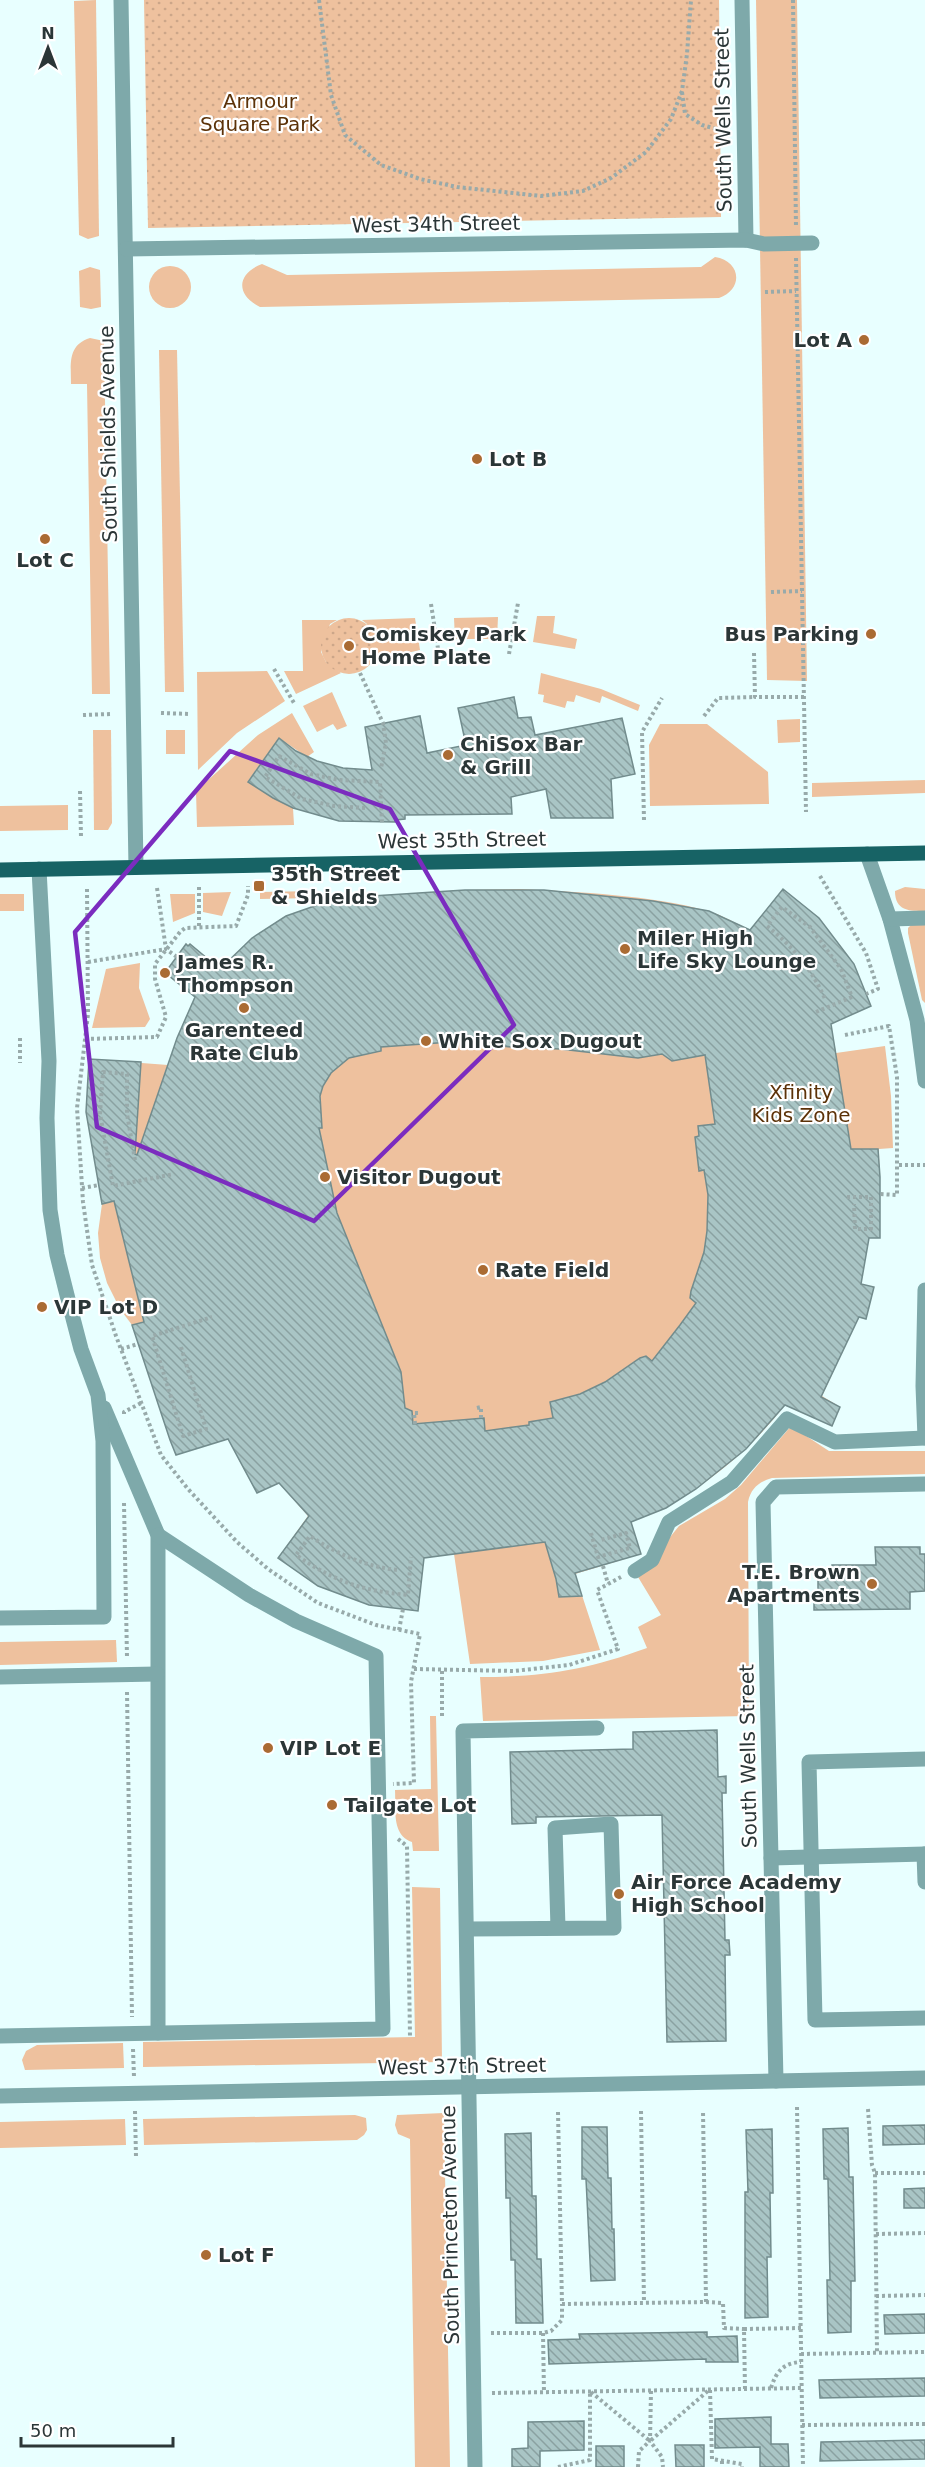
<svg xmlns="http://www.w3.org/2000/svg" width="925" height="2467" viewBox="0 0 925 2467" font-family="'DejaVu Sans',sans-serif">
	<defs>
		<pattern id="park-dots" width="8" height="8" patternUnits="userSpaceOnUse" patternTransform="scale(1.5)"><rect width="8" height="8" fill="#eec19e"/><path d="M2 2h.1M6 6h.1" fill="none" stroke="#cca689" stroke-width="1.8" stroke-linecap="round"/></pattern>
		<pattern id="building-back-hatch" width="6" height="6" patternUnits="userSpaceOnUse" patternTransform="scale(1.5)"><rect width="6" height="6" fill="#a9c5c5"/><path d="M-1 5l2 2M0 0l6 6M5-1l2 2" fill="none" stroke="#8aa1a1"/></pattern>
	</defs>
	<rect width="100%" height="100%" fill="#e8ffff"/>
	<g fill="#eec19e">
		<path d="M96,0l3,236 -11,3 -9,-4 -5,-234z"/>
		<path d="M756,0h41l10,681 -40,-1z"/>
		<path d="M715,257c26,4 29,32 4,41l-459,9c-25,-12 -23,-34 2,-43l25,11 414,-8z"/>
		<circle cx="170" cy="287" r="21"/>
		<path d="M90,267l10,3 1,37 -10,2 -11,-2 -1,-36z"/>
		<path d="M90,338l14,3 6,353h-18l-5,-310h-16c0,-19 -4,-39 19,-46z"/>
		<path d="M159,350h18l7,342h-19z"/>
		<path d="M537,616h18l-2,17 24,6 -2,10 -42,-7z"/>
		<path d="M498,617l-1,22h-42l-1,-21z"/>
		<path d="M415,618l5,32 -47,11 3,-6 -9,-31 -5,-4z"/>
		<path d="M302,620h35l-7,4 -9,28 5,10 15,11 -45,21 -12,-23h19z"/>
		<path d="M267,671l18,30 -48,32 -39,37 -1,-98z"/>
		<path d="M541,673l60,16 39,16 -2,6 -36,-15 -2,7 -24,-8 -2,7 -7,-1 -2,7 -22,-6 1,-7 -6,-1z"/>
		<path d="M332,692l15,34 -10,4 -4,-6 -16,8 -14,-26z"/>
		<path d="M292,713l22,39 -7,5 -28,-19 -31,43 25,17 20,10 1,17 -97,2 -1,-36 62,-56z"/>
		<path d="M800,719v23l-22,1 -1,-23z"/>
		<path d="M660,724h47l61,48 1,32 -119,2 -1,-61z"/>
		<path d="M93,730h18l1,93 -4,7h-14z"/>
		<rect x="166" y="730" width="19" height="24"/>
		<path d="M925,780v13l-113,4v-14z"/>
		<path d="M68,805v25l-68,1v-25z"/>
		<path d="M905,887l20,2v22c-16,0 -30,0 -30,-20z"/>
		<path d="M520,889c59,3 131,6 188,22 14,4 29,13 42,19l33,-41 36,29 35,46 17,42 -40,18 5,29 49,-7 6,50 2,52 -14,1 1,89h-33l14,46 13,3 -8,32 -30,-8 19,14 -33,71 18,11 -8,19 -47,-21c-42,54 -91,91 -154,117l10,32 -66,20 25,76 -57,11 -73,3 -16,-110 -30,4 -6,53 -49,-6 -51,-19 -40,-28 30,-42 -29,-33 -22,10 -19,-35 16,-29 -78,26 -44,-130 -12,-16 -13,-26 -7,-25 -2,-25 4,-29 -16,-92 3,-53 79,6 33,-76 -12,-9 -6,8 -15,-13 2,-3 -3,-2 19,-26 2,1 2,-1 15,12 -5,7 15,11 37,-36 34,-22 86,-20 93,-6z"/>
		<path d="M316,891v7l-56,1v-7z"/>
		<path d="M231,892l-9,24 -19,-4v-19z"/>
		<rect x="0" y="894" width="24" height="17"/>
		<path d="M170,894h25v19l-22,9z"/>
		<path d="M912,924h13v79l-3,-3 -14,-67v-5z"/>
		<path d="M140,963l-1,25 11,31 -5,8 -53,1 14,-59z"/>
		<path d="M791,1426l38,25h96v23l-153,4c-13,4 -21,10 -24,24l1,214 -266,5 -3,-44c64,0 106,-7 167,-29l-9,-21 23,-12 -23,-38 41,-51 46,-27 16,-14z"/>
		<path d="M116,1640l1,22 -117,3v-23z"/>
		<path d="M430,1716h6l3,135h-26l-1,-9c-21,-7 -16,-34 -17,-52l36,-1z"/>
		<path d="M412,1887l28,1 2,174 -299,5v-25l272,-5z"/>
		<path d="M123,2043l1,25 -99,2 -3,-10 4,-9 11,-6z"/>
		<path d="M444,2113l6,354h-35l-5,-328 -12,-5 -3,-9 2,-10z"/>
		<path d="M355,2115l11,3 1,12 -3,5 -7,5 -213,5 -1,-26z"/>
		<path d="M125,2119l1,26 -126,3v-26z"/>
	</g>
	<g fill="url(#park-dots)">
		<path d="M144,0h575l2,217 -573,11z"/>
		<circle cx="349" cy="646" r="28"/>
	</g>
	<g fill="url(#building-back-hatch)" stroke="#728c8d" stroke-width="1.5" fill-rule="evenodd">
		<path d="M514,697l4,21 13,-1 4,18 87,-17 13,56 -24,5 2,39h-62l-5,-29 -35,8 1,17 -107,1v4l-10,1v2l-56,-1 -46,-13 -20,-10 -25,-16 31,-44 17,13 21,10 26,7 29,2 -7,-43 55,-11 7,37 39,-8 -8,-37z"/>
		<path d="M783,889l36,29 35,46 17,42 -40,18 20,125h27l2,28v61h-11l-8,46 13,3 -8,32 -7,-2 -38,80 19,10 -8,19 -47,-21 -39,44 -50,40 -30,19 -35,14 10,32 -66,19 7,23 -23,1 -3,-18 -11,-37 -121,16 -6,53 -49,-6 -51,-19 -40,-28 31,-42 -30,-33 -22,10 -29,-54 -52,16 -6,-15 -38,-115 12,-3 -30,-121 -12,3 -16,-92 3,-53 52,3 -6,92 2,1 40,-117 18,-41 -27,-22 2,-3 -3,-2 19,-26 2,2 2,-2 30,25 32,-31 34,-22 37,-13 49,-7 93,-6h79l109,11 56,10 41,19zM479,1040v3l32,4 49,2 78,9 24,-4 10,7 33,-6 10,69 -17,2 1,10 -4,1 4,34 5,-1 4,25 -1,36 -3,21 -13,39 -1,7 6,5 -16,22 -28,36 -6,-5 -6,2 -35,24 -25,12 -30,8 3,16 -24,4v3l-44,6 -1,-13 -71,6 -1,-13 -7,-3 -4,-36 -64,-159 -18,-85h3l-2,-32 3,-10 8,-13 18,-15 32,-7v-4z"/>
		<path d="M875,1547h45v7h5v37l-15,1v17l-96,1v-19h4v-13h14v-13h44z"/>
		<path d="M717,1730l1,47 8,-1v17h-4l3,147h4l1,15h-5l1,86 -59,1 -5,-227 -126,2v6l-24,1 -2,-72 123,-3v-17z"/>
		<path d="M925,2125v19l-42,1v-19z"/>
		<path d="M582,2127h25l1,51h3l1,51h2l1,51 -24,1 -5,-102h-4z"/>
		<path d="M848,2128l1,49h4l2,104h-4v51l-23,1 -1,-53h3l-2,-101h-4l-1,-50z"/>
		<path d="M772,2129l1,64h-3l1,64h-4l1,60 -23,1v-126h3l-2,-62z"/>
		<path d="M531,2133l1,63h4l1,63h4l2,64h-27l-1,-63h-4l-1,-62h-4l-1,-64z"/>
		<path d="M925,2188v20h-21v-19z"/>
		<path d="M925,2314v19l-40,1 -1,-19z"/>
		<path d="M707,2332v5l30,-1 1,26h-32v-3l-157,5 -1,-24 32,-1 -1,-5z"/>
		<path d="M925,2378v18l-105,2 -1,-18z"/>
		<path d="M771,2417v27h17l1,23h-29v-20l-45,1v-29z"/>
		<path d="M584,2421v29l-44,1v16h-28v-18l16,-1v-26z"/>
		<path d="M925,2440v19l-105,2 1,-19z"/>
		<path d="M675,2445h29v22h-28z"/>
		<rect x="596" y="2446" width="28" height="21"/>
	</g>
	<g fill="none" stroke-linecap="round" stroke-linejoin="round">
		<g stroke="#98aaaa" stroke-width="4" stroke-dasharray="3 3" stroke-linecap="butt">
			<path d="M319,0l12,95 14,40 36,30 39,14 37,8 84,9 42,-5 28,-13 35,-26 25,-33 11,-28 5,-37 4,-54"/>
			<path d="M793,0l3,227"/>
			<path d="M682,92l3,22 17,11 18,5"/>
			<path d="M796,258l10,554"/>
			<path d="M765,292l31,-1"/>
			<path d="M771,592l31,-1"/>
			<path d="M431,604l8,51"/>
			<path d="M754,653l1,44h49"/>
			<path d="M509,654l9,-51"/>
			<path d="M274,669l20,34"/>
			<path d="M360,673l23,50 3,20 -5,25"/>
			<path d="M161,713l29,1"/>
			<path d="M83,715l28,-1"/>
			<path d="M704,716l14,-18 37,-1"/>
			<path d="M80,791l1,46"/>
			<path d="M365,808l-31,-2 -32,-7 -37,-22 14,-21 32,18 28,6 41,2 2,41"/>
			<path d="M644,820l-2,-88 20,-34"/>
			<path d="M820,876l46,77 12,36 -12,5"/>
			<path d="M199,887v40"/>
			<path d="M157,888l9,61 11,8"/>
			<path d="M87,889l1,125 -11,94 6,94 9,63 24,71 45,119 27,34 49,53 31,27 50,34 58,22 44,9 -9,48 3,101 -21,1"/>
			<path d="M88,962l78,-13"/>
			<path d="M816,1012l36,-15 -11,-28 -31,-42 -28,-20 -15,19c25,20 45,43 58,73"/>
			<path d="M845,1035l44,-9 8,51v118l-17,-1"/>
			<path d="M20,1038v25"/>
			<path d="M85,1039l72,-2 9,-20 -11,-38v-15l25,-32 5,-4 51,-2 12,-31v-9"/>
			<path d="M135,1160l-8,-46v-40l-24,-2 -3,42 13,72 61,-12"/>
			<path d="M899,1165h26"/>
			<path d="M82,1188l17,-3"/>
			<path d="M847,1197h24v32h-16l-1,-25"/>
			<path d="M181,1347l25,82 -23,7 -31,-100 60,-19"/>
			<path d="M121,1349l17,-5"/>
			<path d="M477,1408l4,-1v11"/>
			<path d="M124,1414v-2l19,-10"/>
			<path d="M415,1424l-1,-11h5"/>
			<path d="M124,1503l3,154"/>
			<path d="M591,1533l7,24 32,-9 -4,-15 -25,7"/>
			<path d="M603,1566l5,18"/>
			<path d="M397,1570c-33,-4 -60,-16 -87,-34l-14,19c38,26 66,36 112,40l3,-38"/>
			<path d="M399,1630l4,-21"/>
			<path d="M414,1669l100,2 55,-6 49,-16 -21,-59 24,-13"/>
			<path d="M127,1692l5,325"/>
			<path d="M442,1716v-47"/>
			<path d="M398,1839l9,7 3,191"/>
			<path d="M133,2049l1,28"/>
			<path d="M797,2107l6,360"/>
			<path d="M868,2109l4,56 3,8 2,179"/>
			<path d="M135,2111l1,46"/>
			<path d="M641,2111l3,192"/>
			<path d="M558,2112l4,192 144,-2 -3,-191"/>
			<path d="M875,2173h50"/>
			<path d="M876,2234l49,-1"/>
			<path d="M876,2296l49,-1"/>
			<path d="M706,2302l17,1 1,25 20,1"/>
			<path d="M491,2333h52l8,-2 11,-11v-16"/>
			<path d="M543,2333l1,60"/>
			<path d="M801,2354l124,-2"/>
			<path d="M771,2388c5,-16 12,-25 30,-26"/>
			<path d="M745,2389l-1,-60 57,-1"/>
			<path d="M710,2390l2,69 30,5v3"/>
			<path d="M651,2391l-1,50 12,16 1,10"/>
			<path d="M591,2392l59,49 59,-51"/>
			<path d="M492,2393l310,-5"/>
			<path d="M802,2425l123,-1"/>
			<path d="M722,2461v6"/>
			<path d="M558,2467l32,-7v-68"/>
			<path d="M638,2467l1,-16 11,-10"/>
		</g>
		<g stroke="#7ea9aa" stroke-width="15">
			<path d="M121,0l15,867"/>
			<path d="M742,0l4,240"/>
			<path d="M126,249l620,-9 18,4 48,-1"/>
			<path d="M867,854l23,65 27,101 8,61"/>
			<path d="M890,919l35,-1"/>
			<path d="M104,1408l54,127v498"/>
			<path d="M925,1438l-2,-52 2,-96"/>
			<path d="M635,1571l17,-11 17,-38 63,-40 55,-63 48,23 90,-4"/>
			<path d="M0,1618l104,-1 -1,-176 -5,-46 -17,-46 -12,-46 -12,-48 -7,-45 -3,-92 2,-57 -10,-192"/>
			<path d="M0,1677l157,-3"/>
			<path d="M925,1759l-116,3 6,258 110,-2"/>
			<path d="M924,1854l1,28"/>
			<path d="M771,1858l154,-4"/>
			<path d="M467,1929l147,-1 -3,-104 -56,4 3,100"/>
			<path d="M0,2036l383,-7 -7,-373 -80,-35 -47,-26 -91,-60"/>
			<path d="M776,2081l-13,-579 13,-15 149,-3"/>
			<path d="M0,2096l925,-18"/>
			<path d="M475,2467l-12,-736 134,-3"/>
		</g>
		<path stroke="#176365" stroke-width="15" d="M0,870l925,-17"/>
	</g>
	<path fill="none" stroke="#7b2cbf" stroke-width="4.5" stroke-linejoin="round" d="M230,751l160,58 124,216 -200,196 -217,-94 -22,-195z"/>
	<g fill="#aa6b33" stroke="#fff" stroke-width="2">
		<circle cx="864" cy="340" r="6"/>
		<circle cx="477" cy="459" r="6"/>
		<circle cx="45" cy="539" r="6"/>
		<circle cx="871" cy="634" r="6"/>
		<circle cx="349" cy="646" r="6"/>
		<circle cx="448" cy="755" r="6"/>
		<rect x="253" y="880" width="12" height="12" rx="3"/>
		<circle cx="625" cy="949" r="6"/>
		<circle cx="165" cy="973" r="6"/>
		<circle cx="244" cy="1008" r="6"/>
		<circle cx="426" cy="1041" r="6"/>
		<circle cx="325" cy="1177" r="6"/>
		<circle cx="483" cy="1270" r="6"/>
		<circle cx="42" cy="1307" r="6"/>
		<circle cx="872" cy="1584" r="6"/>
		<circle cx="268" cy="1748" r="6"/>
		<circle cx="332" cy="1805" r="6"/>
		<circle cx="619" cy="1894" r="6"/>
		<circle cx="206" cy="2255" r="6"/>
	</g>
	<g text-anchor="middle" stroke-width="4.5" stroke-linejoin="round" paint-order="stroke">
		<g font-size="20" fill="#5c3208" stroke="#fff">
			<text x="260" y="108">Armour<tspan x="260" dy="23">Square Park</tspan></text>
			<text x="801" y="1099">Xfinity<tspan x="801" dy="23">Kids Zone</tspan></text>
		</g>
		<g font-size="20" fill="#2b3637" stroke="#fff">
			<text transform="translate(723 120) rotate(-91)" y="7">South Wells Street</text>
			<text transform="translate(436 224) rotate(-1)" y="7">West 34th Street</text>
			<text transform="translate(108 434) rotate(-91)" y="7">South Shields Avenue</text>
			<text transform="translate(462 840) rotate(-1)" y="7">West 35th Street</text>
			<text transform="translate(748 1756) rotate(-91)" y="7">South Wells Street</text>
			<text transform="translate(462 2066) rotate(-1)" y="7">West 37th Street</text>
			<text transform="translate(450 2225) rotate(-91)" y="7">South Princeton Avenue</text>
		</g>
		<g font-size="20" font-weight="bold" fill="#2b3637" stroke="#fff" text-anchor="start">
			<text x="852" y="347" text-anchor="end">Lot A</text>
			<text x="489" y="466">Lot B</text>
			<text x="45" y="567" text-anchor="middle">Lot C</text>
			<text x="361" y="641">Comiskey Park<tspan x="361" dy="23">Home Plate</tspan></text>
			<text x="859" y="641" text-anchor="end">Bus Parking</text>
			<text x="460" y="751">ChiSox Bar<tspan x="460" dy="23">&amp; Grill</tspan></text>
			<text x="271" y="881">35th Street<tspan x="271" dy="23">&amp; Shields</tspan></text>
			<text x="637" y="945">Miler High<tspan x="637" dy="23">Life Sky Lounge</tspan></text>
			<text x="177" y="969">James R.<tspan x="177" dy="23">Thompson</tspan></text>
			<text x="244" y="1037" text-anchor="middle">Garenteed<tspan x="244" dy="23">Rate Club</tspan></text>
			<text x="438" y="1048">White Sox Dugout</text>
			<text x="337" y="1184">Visitor Dugout</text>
			<text x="495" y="1277">Rate Field</text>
			<text x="54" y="1314">VIP Lot D</text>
			<text x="860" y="1579" text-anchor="end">T.E. Brown<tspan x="860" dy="23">Apartments</tspan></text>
			<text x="280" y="1755">VIP Lot E</text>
			<text x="344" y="1812">Tailgate Lot</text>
			<text x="631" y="1889">Air Force Academy<tspan x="631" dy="23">High School</tspan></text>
			<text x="218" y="2262">Lot F</text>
		</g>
	</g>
	<g transform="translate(48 48)" stroke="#ffffff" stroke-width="4.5" paint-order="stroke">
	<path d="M0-4.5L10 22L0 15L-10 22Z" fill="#2b3637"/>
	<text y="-9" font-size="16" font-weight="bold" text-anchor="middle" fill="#2b3637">N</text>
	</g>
	<path d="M21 2437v9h152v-9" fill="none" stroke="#2b3637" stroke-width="3"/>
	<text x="30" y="2437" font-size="18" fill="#2b3637" stroke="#ffffff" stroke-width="4.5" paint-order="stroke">50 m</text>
</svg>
